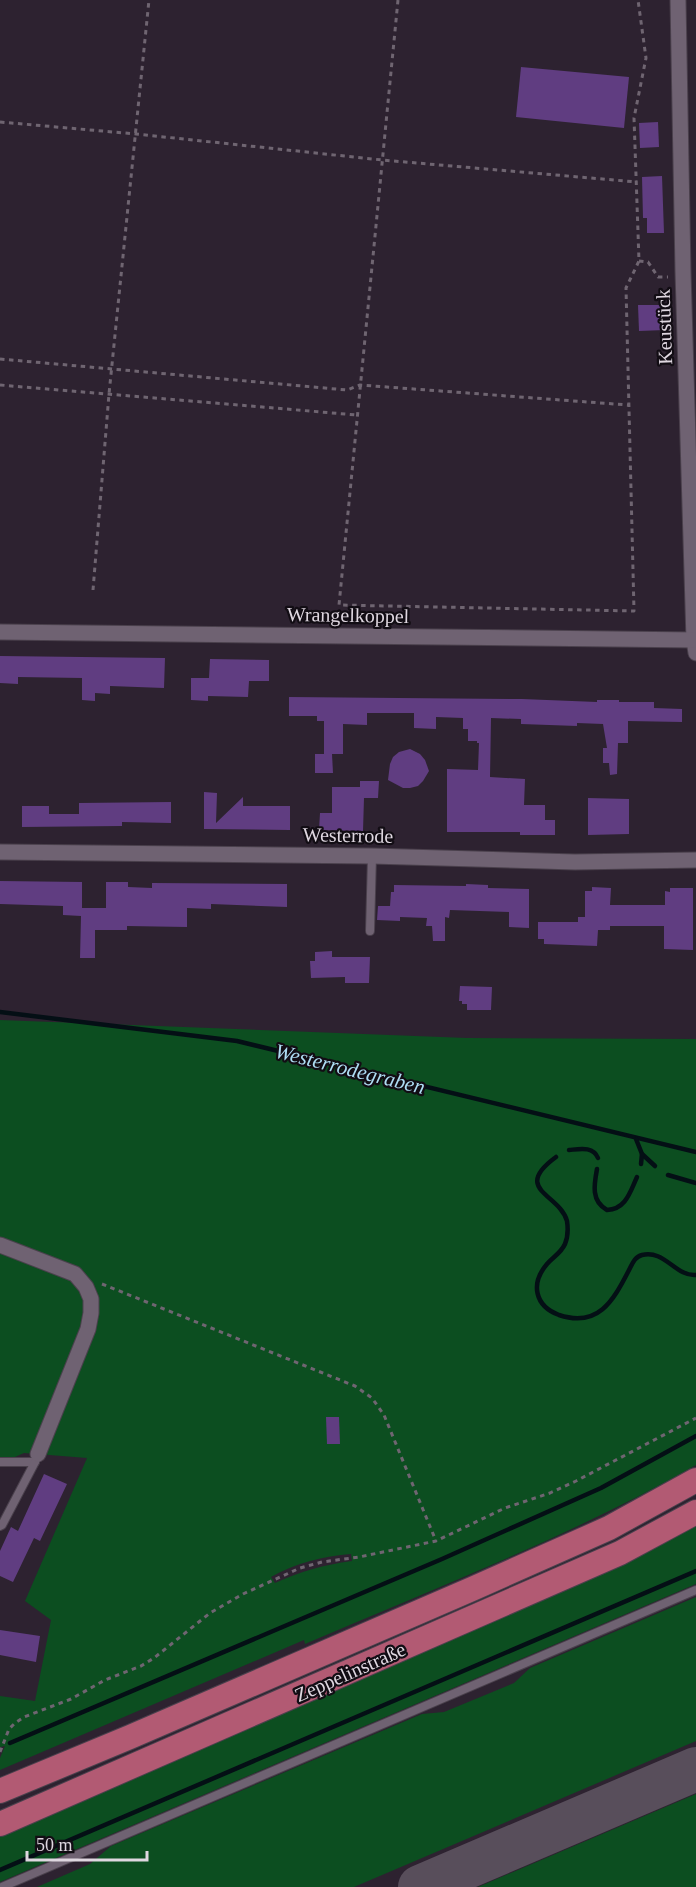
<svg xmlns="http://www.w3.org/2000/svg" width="696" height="1887" viewBox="0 0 696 1887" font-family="Georgia,serif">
	<rect width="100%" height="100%" fill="#2d2230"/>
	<g fill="#0c4e20" fill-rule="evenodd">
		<path d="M0,1020l467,18 229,1v426c-124,71 -259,122 -391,179l-1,-4 -304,130v-12l5,-12 -5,1v-51l35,5 16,-81 -26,-19 62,-143 -63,-5 -9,4 -15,1zM351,1554l1,7c-29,4 -50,10 -77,22l-4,-6c25,-14 53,-21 80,-23z"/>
		<path d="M696,1525v59l-696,298v-50l572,-244z"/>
		<path d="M696,1597v144l-342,146h-317l53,-23 21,-18 311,-132 22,-2 70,-29 16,-15z"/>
		<path d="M696,1794v93h-218z"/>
	</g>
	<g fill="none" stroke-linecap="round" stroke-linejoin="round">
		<g stroke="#040f15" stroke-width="4.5">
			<path d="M0,1012l237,29 459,111"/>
			<path d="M636,1139l6,15 13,12"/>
			<path d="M569,1150c11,-1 24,-4 29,8"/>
			<path d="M556,1157c-45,33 4,37 11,64 1,7 1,16 -2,23 -4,9 -12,13 -18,20 -17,20 -12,42 12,51 39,13 54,-14 69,-43 4,-7 6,-15 14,-17 22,-6 34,22 54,20"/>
			<path d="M641,1164l1,-10"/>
			<path d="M597,1169c-3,16 -6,32 10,41 19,-1 23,-18 30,-33"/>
			<path d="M668,1175l28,8"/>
			<path d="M10,1743l432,-184 159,-71 95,-52"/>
			<path d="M0,1870l696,-299"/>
		</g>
		<path stroke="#584e5b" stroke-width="44" d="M420,1887l276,-118"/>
	</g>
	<g fill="#603d81">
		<path d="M521,67l108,10 -5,51 -108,-11z"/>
		<path d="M658,122l1,25 -19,1 -1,-25z"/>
		<path d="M662,176l2,57h-17v-15h-4l-1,-41z"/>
		<path d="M638,305h26l1,25 -26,1z"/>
		<path d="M0,656l165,2 -1,30 -54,-2v8l-15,-1v8l-13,-1v-22l-64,-1v7l-18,-1z"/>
		<path d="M210,659l59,1v21h-20l-1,16 -40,-1v5l-17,-1v-22h18z"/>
		<path d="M289,697l233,2 75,3v-2h22v2h35v6l28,1v13l-54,-1v22h-10l-1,31 -7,1 -1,-12h-6v-15h4l-4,-24 -26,-1v3l-56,-2v-5l-30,-1 -1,59 35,2 -1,26h21v15h10v15h-35v-3h-73v-63l31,1 1,-27h-2v-2h-9v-12h-5v-11l-27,-1v12l-22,-1v-15h-47v12l-24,-1v30h-19v-33h-7v-5h-28z"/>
		<path d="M410,749l10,5 5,6 4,11 -6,10 -5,5 -8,2h-7l-15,-8 2,-16 3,-7 6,-5z"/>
		<path d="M315,754h17l1,19h-18z"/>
		<path d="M360,781h19l-1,17h-14l-1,33 -44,-1 1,-17h12v-26h28z"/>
		<path d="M204,792l13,1 -1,30 27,-26v9h47v24l-86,-1z"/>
		<path d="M588,798l41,1v35l-41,1z"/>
		<path d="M171,802v21l-49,-1v4l-100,1v-21h27v8h30v-11z"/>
		<path d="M0,881l82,1v26h24v-26h22v5l24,1v-5l135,1v23l-76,-3v5l-24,-1v19l-60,-1v4h-32v28h-15l1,-42 -18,-1v-9l-63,-2z"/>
		<path d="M466,884l22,1v3l41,1v39l-20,-1v-15l-59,-2 -1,8 -4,-1v24h-12l-1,-15h-6l1,-8 -27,-1v4l-23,-1 1,-14h12l1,-14h3v-7l72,1z"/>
		<path d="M592,887l19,1 -1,17h55v-14l5,1v-4h23v62l-29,-1v-23h-54v4h-12l-1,16 -53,-2v-5h-6v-17h40v-5h7v-26h7z"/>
		<path d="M332,951v6h38l-1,26h-24v-6l-34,1 -1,-17h5v-9z"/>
		<path d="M460,986l32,1 -1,23h-24v-6h-5v-3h-3z"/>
		<path d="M326,1417h13l1,27h-13z"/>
		<path d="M44,1474l23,10 -27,57 -6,-3 -21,44 -13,-6v-25l11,-24 7,4z"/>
		<path d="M0,1630l40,6 -4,26 -36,-7z"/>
	</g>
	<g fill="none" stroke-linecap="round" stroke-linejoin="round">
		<g stroke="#4a404c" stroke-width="10">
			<g id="service">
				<path d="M370,931l2,-75"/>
				<path d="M0,1462h35l1,-3"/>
				<path d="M0,1526l2,-1 33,-63"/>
				<path d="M2,1887l694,-297"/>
			</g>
		</g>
		<g stroke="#4a404c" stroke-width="17">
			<g id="minor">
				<path d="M678,0l5,272 11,368 2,13"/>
				<path d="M0,632l696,8"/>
				<path d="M0,852l372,4 203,6 121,-2"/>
				<path d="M0,1245l75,29 11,13 5,12v14l-3,16 -50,125"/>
			</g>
		</g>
		<g stroke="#4a404c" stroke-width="26">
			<g id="trunk">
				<path d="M0,1791l130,-54 342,-148 137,-61 87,-48"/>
				<path d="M0,1824l620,-271 76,-41"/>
			</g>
		</g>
		<g stroke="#6f6571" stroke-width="3" stroke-dasharray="4.5 4.5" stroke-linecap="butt">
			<path d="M398,0l-59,605 295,6 -8,-323 13,-27 -5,-143 12,-60 -8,-58"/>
			<path d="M0,122l136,12 246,26 255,22"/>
			<path d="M639,261l9,1 10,15h10"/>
			<path d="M0,359l347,31 13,-5 268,20"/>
			<path d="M0,385l357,30"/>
			<path d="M93,590l16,-196 40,-394"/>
			<path d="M102,1284l253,102 17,12 12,17 52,126"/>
			<path d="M0,1752l9,-23 6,-6 9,-6 47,-18 34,-19 36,-14 13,-8 56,-45 33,-19 57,-26 22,-6 37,-5 77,-16 69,-33 45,-15 26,-12 120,-63"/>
		</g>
		<use href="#service" stroke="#6f6272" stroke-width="8"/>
		<use href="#minor" stroke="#6f6272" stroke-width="15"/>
		<use href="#trunk" stroke="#b25a73" stroke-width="24"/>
	</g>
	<g text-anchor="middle" stroke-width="4.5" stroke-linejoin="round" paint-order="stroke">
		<g font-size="20" fill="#dfd7e0" stroke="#120d14">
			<text transform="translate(664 327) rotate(-92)" y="7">Keustück</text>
			<text transform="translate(348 615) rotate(1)" y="7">Wrangelkoppel</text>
			<text transform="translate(348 835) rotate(1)" y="7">Westerrode</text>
			<text transform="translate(350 1672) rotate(-24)" y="7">Zeppelinstraße</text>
		</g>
		<g font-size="21" font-style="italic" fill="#aeddf3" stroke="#120d14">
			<text transform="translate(350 1069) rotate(14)" y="7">Westerrodegraben</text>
		</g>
	</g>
	<path d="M27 1851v9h120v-9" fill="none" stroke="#dfd7e0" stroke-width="3"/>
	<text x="36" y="1851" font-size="18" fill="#dfd7e0" stroke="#120d14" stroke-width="4.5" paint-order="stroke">50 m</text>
</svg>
